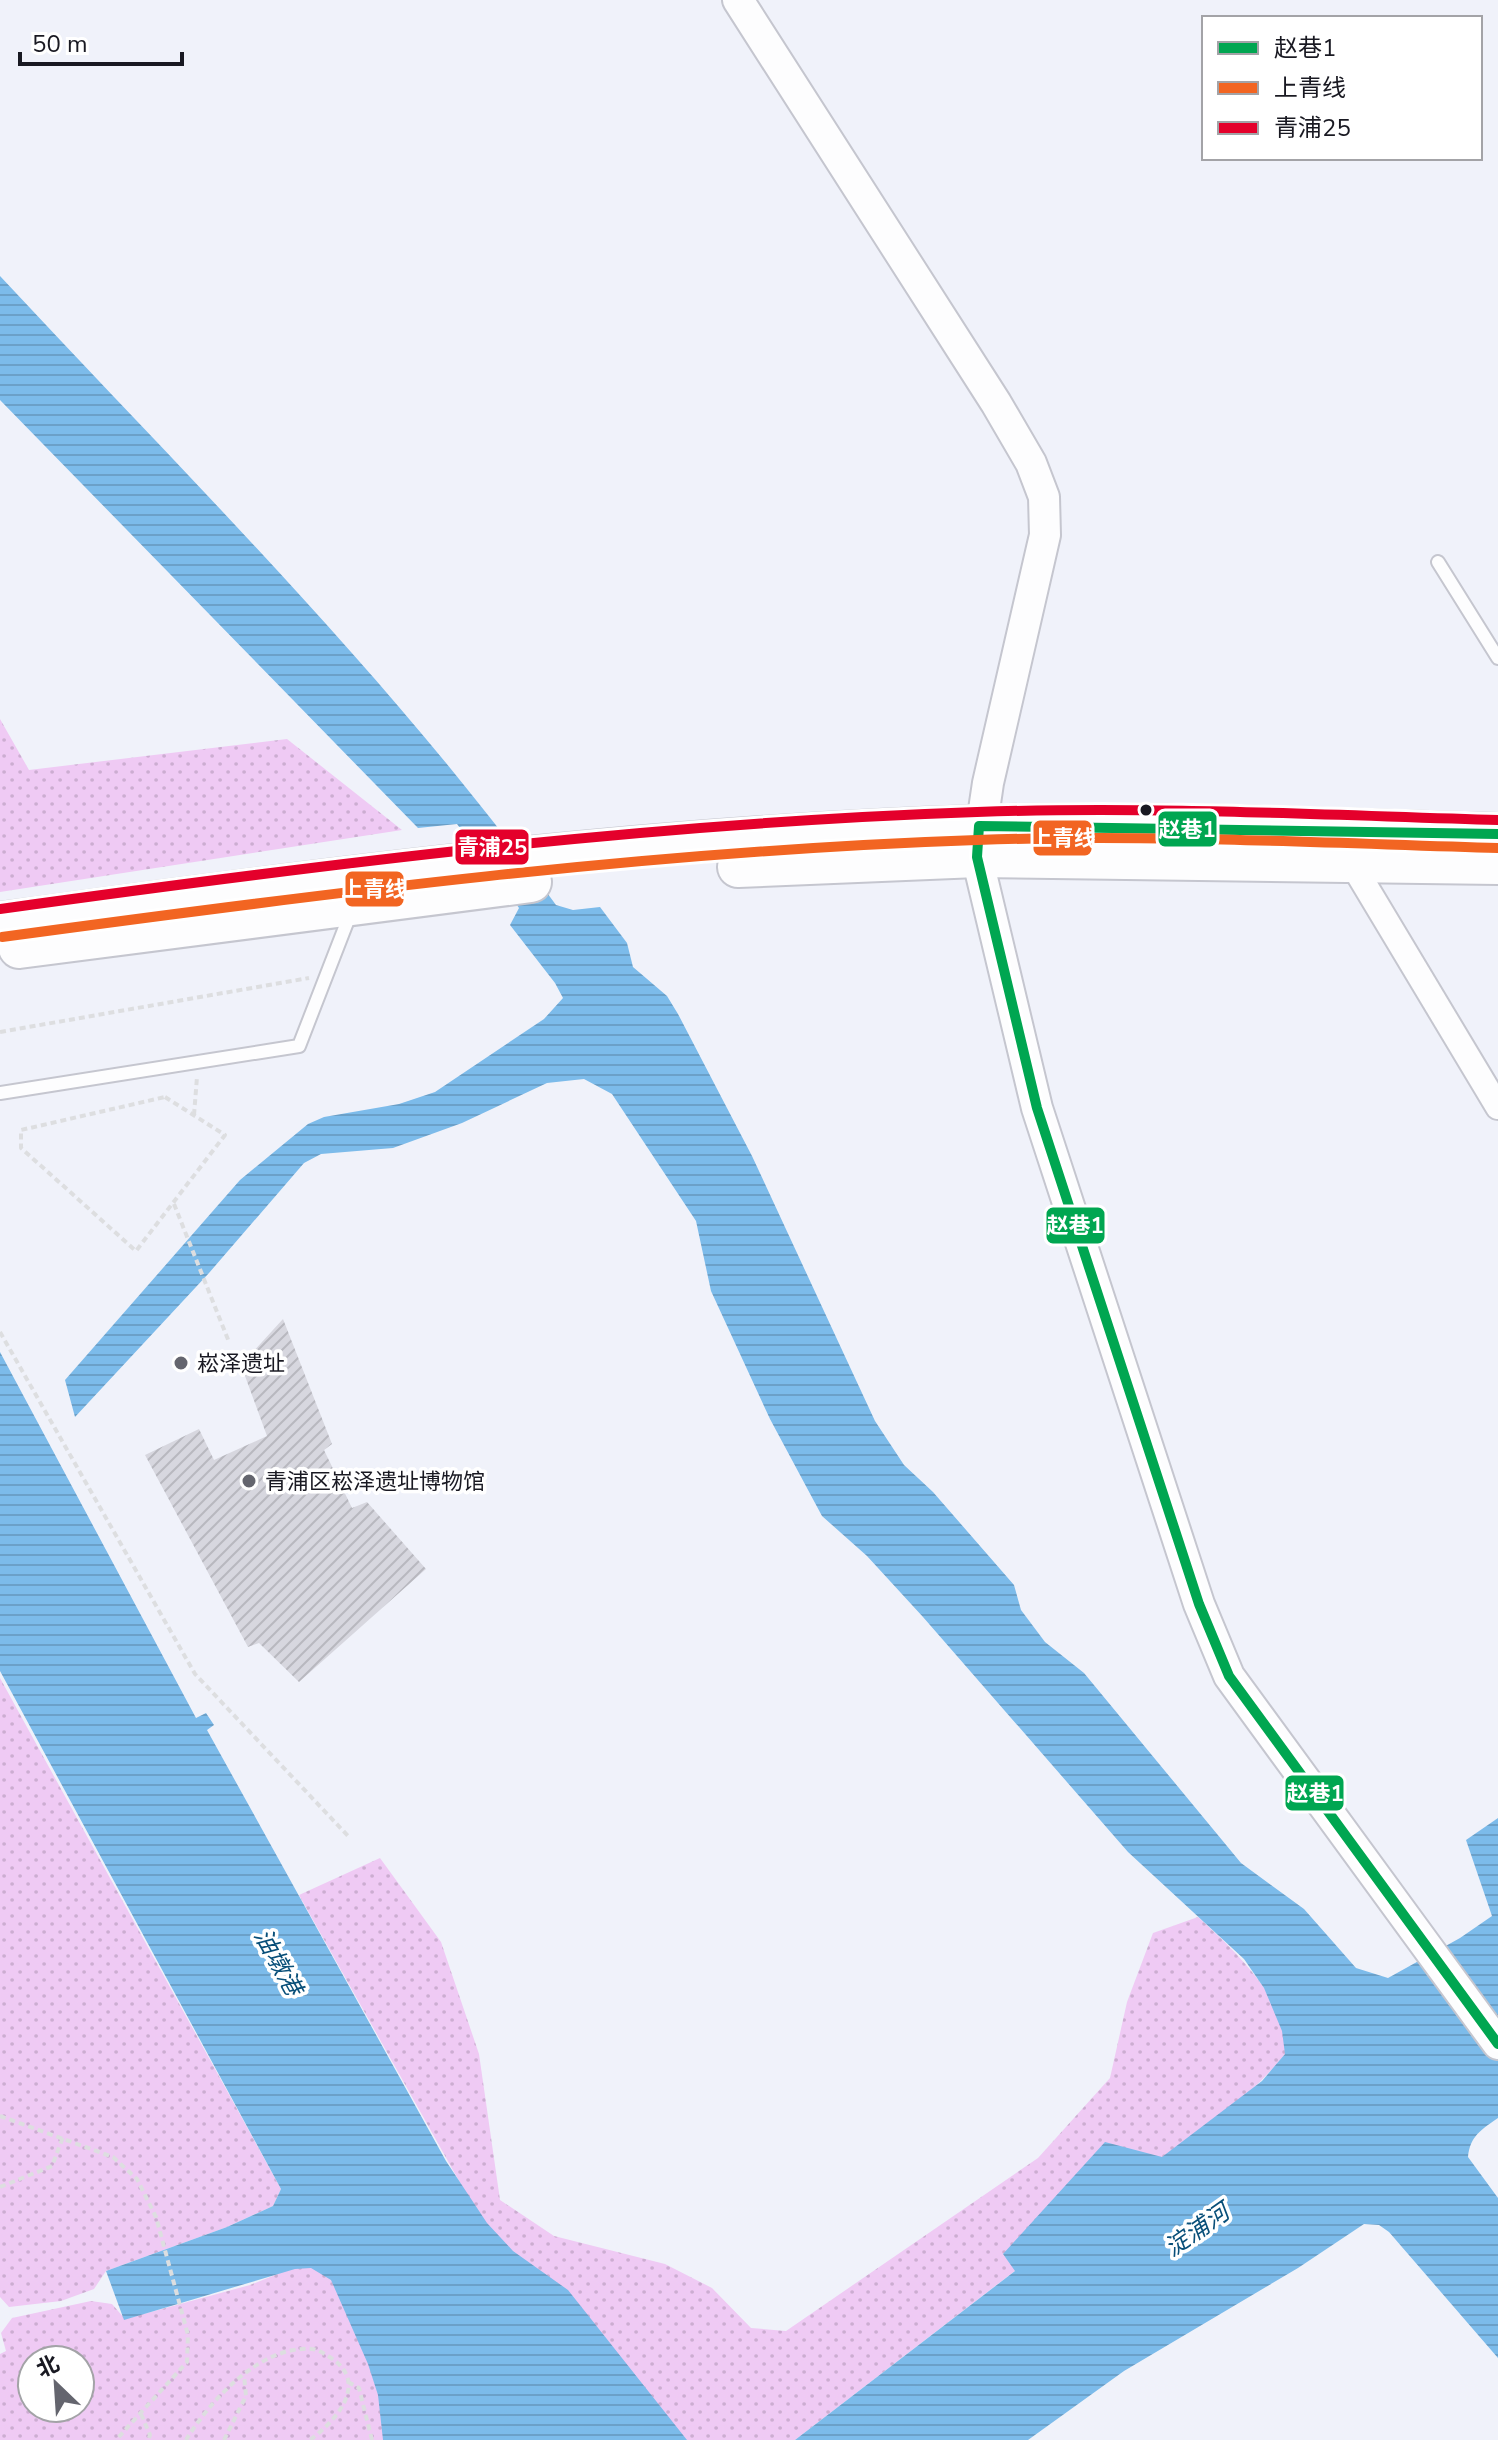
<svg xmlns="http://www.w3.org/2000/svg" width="1498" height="2440" viewBox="0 0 1498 2440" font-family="'Nunito Sans','Noto Sans SC',sans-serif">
	<defs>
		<pattern id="park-dots" width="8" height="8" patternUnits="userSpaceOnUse" patternTransform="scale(2)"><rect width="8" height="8" fill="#efcaf4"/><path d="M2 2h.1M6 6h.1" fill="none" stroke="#ccadd1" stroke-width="1.8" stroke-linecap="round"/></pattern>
		<pattern id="water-rules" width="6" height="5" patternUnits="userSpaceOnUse" patternTransform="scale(2)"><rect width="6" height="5" fill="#7cbbea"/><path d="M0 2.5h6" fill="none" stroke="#6ba0c8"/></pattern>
		<pattern id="building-hatch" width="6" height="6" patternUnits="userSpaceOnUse" patternTransform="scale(2)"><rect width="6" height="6" fill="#d7d7df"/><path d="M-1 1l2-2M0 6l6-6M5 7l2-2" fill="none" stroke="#b8b8bf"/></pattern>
	</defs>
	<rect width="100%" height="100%" fill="#f0f2fa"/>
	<g fill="url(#park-dots)" fill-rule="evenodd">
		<path d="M0,719l29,51 258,-31 115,91 -402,62z"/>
		<path d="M0,1678l281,511 -8,17 -46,21 -121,44 -12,18 -33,12 -52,6 -9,-10z"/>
		<path d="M380,1858l61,84 38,112 21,146 54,36 111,28 47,24 39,40 35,3 252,-173 72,-80 17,-76 26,-69 45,-16c33,30 95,87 87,137 -62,79 -195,147 -282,200l13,16 -221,170h-795v-86l6,-3 -5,-18 11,-15 79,-17 21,3 13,15 125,-34 218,-88 -169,-302zM32,2360h48v48h-48z"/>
	</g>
	<g fill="url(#water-rules)">
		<path d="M0,276c190,204 392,402 556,629l17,5 27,-3 27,36 6,24 34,29 11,18 74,142 123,265 29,44 29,27 81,93 7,25 24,32 39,31 157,190 63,46 52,59 32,10 72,-40 32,-22 -26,-76 32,-22v300c-16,11 -28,18 -30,39l30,41v160l-109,-126 -10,-7 -15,-1 -66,44 -174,103 -96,69h-233l220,-169 -12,-17 102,-112 57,15 100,-76 23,-27 -3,-23 -18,-43 -20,-29 -116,-107 -205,-235 -56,-61 -45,-40 -52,-97 -59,-128 -15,-70 -84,-127 -28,-15 -37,4 -85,40 -69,25 -72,6 -17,9 -95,110 -134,144 -10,-37 175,-200 68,-56 16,-7 75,-13 36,-12 109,-73 19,-21 -8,-15 -45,-58 9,-17 -62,-84 -39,4 -418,-428z"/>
		<path d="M0,1352l196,366 10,-5 8,12 -7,5 239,431 41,62 26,28 55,39 119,150h-304l-5,-45 -10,-31 -37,-84 -20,-12 -16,1 -171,51 -18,-49 121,-44 46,-21 8,-17 -281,-518z"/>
	</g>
	<path fill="url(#building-hatch)" d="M283,1319l49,125 -8,6 28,58 15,-6 59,67 -127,113 -40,-39 -11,4 -103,-192 54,-26 15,31 53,-24 -26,-71z"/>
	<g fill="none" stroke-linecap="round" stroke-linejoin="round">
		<g stroke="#c5c6cf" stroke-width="16">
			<g id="service">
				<path d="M1438,562l60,96"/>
				<path d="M0,1093l299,-47 52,-134"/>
			</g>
		</g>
		<g stroke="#c5c6cf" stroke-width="28">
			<path id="minor" d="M1351,862l147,245"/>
		</g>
		<g stroke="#c5c6cf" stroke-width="34">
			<path id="tertiary" d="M738,0l258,403 35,60 13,34 1,38 -57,248 -11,74 60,251 162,496 30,72 269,368"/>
		</g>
		<g stroke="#c5c6cf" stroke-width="44">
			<g id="trunk">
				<path d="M738,867l239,-10 521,7"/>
				<path d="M0,923c325,-45 649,-87 977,-97 173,-6 348,4 521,8"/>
				<path d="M19,948l512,-66"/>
			</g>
		</g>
		<g stroke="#dddee0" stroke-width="4" stroke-dasharray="6 4" stroke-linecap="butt">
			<path d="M0,1032l309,-54"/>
			<path d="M165,1097l60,38 -89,116 -115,-103v-18z"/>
			<path d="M194,1115l3,-38"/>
			<path d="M174,1204l55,138"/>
			<path d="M0,1332l195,342 154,163"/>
			<path d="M0,2116l113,41 24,22 19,38 32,118 -1,27 -71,78"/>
			<path d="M0,2187l52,-21 11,-29"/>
			<path d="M348,2382l11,6 13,52"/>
			<path d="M141,2414l9,21 -2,5"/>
			<path d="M186,2440c24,-39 74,-95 126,-91 6,0 16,7 22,11 35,26 -1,63 -24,80"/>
			<path d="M224,2440l22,-44 -2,-21"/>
		</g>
		<use href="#service" stroke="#fdfdfe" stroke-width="12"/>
		<use href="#minor" stroke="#fdfdfe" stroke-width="24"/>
		<use href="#tertiary" stroke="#fdfdfe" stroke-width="30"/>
		<use href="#trunk" stroke="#fdfdfe" stroke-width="40"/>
		<g stroke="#fff" stroke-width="16">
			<path id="bus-1" d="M1498,834l-519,-8 -2,31 60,251 162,496 30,72 269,368"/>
		</g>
		<g stroke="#fff" stroke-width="16">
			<path id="bus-2" d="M2,937c324,-44 648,-86 975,-97 174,-6 347,3 521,8"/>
		</g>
		<g stroke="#fff" stroke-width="16">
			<path id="bus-3" d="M0,909c324,-45 649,-86 977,-97 174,-6 347,3 521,8"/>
		</g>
		<use href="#bus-1" stroke="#00a651" stroke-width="10"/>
		<use href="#bus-2" stroke="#f26522" stroke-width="10"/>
		<use href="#bus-3" stroke="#e4002b" stroke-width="10"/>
	</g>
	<circle fill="#191922" stroke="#fff" stroke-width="3" cx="1146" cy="810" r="7"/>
	<g fill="#64656e" stroke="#fff" stroke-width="3">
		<circle cx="181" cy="1363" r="8"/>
		<circle cx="249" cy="1481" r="8"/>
	</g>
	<g text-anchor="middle" stroke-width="7" stroke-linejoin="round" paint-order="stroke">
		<g font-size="22" fill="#191922" stroke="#fff" text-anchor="start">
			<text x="197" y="1371">崧泽遗址</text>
			<text x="265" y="1489">青浦区崧泽遗址博物馆</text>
		</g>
		<g font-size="24" font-style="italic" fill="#084f79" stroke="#fff">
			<text transform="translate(278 1962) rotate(61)" y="8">油墩港</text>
			<text transform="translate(1197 2230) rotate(-35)" y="8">淀浦河</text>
		</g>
	</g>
	<g stroke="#fff" stroke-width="3">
		<rect x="1157" y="810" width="61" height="38" rx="8" fill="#00a651"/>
		<rect x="1032" y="819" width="61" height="38" rx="8" fill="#f26522"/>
		<rect x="454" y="828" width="76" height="38" rx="8" fill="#e4002b"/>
		<rect x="344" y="870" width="61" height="38" rx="8" fill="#f26522"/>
		<rect x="1045" y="1206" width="61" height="39" rx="8" fill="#00a651"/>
		<rect x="1284" y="1774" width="61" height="38" rx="8" fill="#00a651"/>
	</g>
	<g font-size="22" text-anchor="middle" font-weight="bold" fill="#fff">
		<text x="1187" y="837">赵巷1</text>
		<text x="1063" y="846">上青线</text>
		<text x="492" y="855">青浦25</text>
		<text x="374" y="897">上青线</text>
		<text x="1075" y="1233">赵巷1</text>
		<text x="1315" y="1801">赵巷1</text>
	</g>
	<rect x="1202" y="16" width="280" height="144" fill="#ffffff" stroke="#a3a3a7" stroke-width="2"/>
	<rect x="1218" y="42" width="40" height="12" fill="#00a651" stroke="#a3a3a7" stroke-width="2"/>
	<text x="1274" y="56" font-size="24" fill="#191922">赵巷1</text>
	<rect x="1218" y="82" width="40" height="12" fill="#f26522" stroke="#a3a3a7" stroke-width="2"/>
	<text x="1274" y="96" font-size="24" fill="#191922">上青线</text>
	<rect x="1218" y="122" width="40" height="12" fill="#e4002b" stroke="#a3a3a7" stroke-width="2"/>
	<text x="1274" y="136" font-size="24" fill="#191922">青浦25</text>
	<g transform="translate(56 2384) rotate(335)"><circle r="38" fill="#ffffff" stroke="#a3a3a7" stroke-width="2"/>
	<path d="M0-6L14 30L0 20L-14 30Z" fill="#64656e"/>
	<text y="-12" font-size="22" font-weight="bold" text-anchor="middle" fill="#191922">北</text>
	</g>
	<path d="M20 52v12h162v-12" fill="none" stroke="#191922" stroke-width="4"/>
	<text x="32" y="52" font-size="24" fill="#191922" stroke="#ffffff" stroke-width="6" paint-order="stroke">50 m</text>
</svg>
